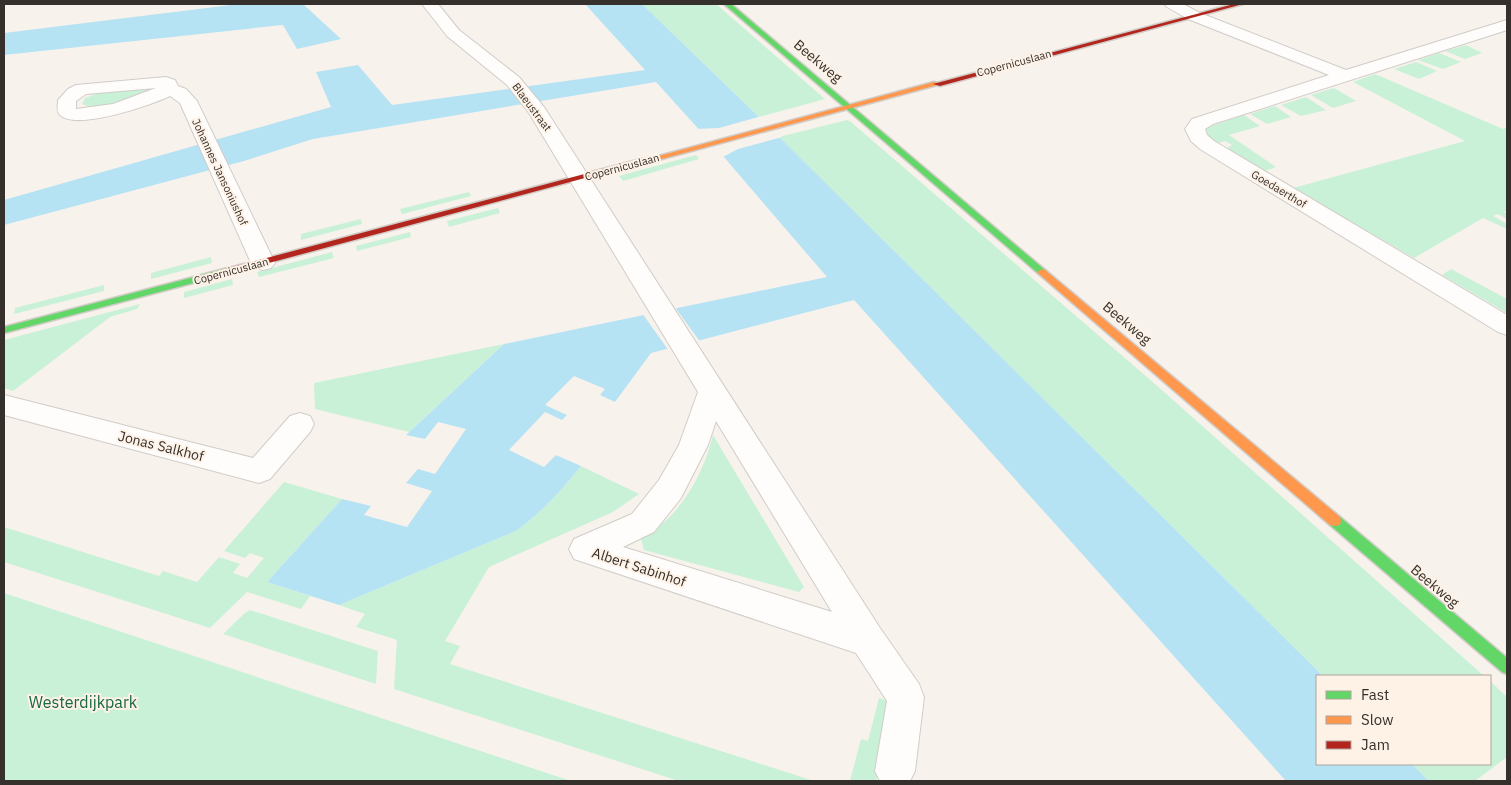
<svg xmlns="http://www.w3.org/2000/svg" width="1511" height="785" viewBox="0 0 1511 785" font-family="'IBM Plex Sans',sans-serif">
	<rect width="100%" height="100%" fill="#f8f2ec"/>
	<g fill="#c9f1d7">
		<path d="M642,4h74l109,95 -66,18z"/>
		<path d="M1466,45l16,8 -17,6 -20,-8z"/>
		<path d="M1439,53l22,9 -18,7 -25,-9z"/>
		<path d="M1416,62l21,9 -18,8 -25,-10z"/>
		<path d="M1375,74l128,55 4,-2v83l-3,2 3,2v5l-9,-5 -5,2 14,8v5l-24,-11 -69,40 -121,-70 172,-47 -112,-59z"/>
		<path d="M148,88h3v4c-15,8 -53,20 -69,12l3,-6 14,-5z"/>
		<path d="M1334,88l22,13 -23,7 -22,-13z"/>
		<path d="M1306,97l20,13 -25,6 -20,-11z"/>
		<path d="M1275,106l16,11 -24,7 -17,-10z"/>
		<path d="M1244,115l16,11 -31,9 47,32 -11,4 -38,-23 5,-3 -7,-4 -7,2 -12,-8 -1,-7z"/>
		<path d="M847,120l4,2 304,262 329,292h-161l-544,-539z"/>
		<path d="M696,155l3,4 -76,22 -4,-5z"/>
		<path d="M469,192l2,4 -69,18 -2,-5z"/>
		<path d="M498,208l2,5 -51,14 -2,-6z"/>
		<path d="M361,219l1,5 -61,16v-6z"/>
		<path d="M410,232l1,5 -54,14 -1,-5z"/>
		<path d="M332,252l2,6 -75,19 -2,-5z"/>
		<path d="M211,257l1,6 -61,16v-6z"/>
		<path d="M1451,269l56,30v14l-65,-38z"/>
		<path d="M232,279l1,6 -49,13v-6z"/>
		<path d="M104,285v6l-90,23 1,-6z"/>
		<path d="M140,304l-3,5 -27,8 -97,74 -9,-3v-48z"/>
		<path d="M504,344l-95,88 -94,-23 -1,-26z"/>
		<path d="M713,435l91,152 -5,5 -155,-42 -4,-15c7,-4 17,-7 24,-13 24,-20 42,-57 49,-87z"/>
		<path d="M581,466l58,28 -26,18 -124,55 -44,74 15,5 -10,18 364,117h-135l-285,-92 3,-49 -41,-13 9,-13 -26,-9 177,-74c25,-18 45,-40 65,-65z"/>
		<path d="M284,482l58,17 -75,83 43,14 -9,13 -54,-17 -37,36 -206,-66v-35l155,49 4,-5 34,11 22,-25 21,7 -7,9 14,5 17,-20 -14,-5 -5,5 -21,-7z"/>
		<path d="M4,593l567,188h-567z"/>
		<path d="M250,610l128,41 -2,33 -153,-50 22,-21z"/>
		<path d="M1490,681l17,16v60l-32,24h-46l-17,-17h78z"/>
		<path d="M879,698l14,5 -17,78h-26l11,-42 7,2z"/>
	</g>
	<g fill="#b6e3f4">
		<path d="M239,4h64l38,35 -44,10 -14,-24 -279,30v-22z"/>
		<path d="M585,4h57l117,113 564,559h-6v88h95l17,17h-143l-432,-481 -203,53 -36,49 -15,-7 5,-6 -31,-13 -29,29 22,10 -5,5 -17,-8 -36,38 35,17 12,-12 25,11c-20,25 -40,47 -65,65l-177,74 -72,-23 75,-83 29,7 -7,9 43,12 25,-36 -26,-8 12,-14 17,5 31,-45 -28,-7 -13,17 -19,-4 98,-91 323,-67 -104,-121 -67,-74 -343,57 -69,22 -240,64v-25l327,-93 -15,-35 42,-7 34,40 253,-35z"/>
	</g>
	<g fill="#f8f2ec">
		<path d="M762,116l20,21 -44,12 -17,9 -26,-29 24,-1z"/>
		<path d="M674,306l27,37 -32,8 -27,-38z"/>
	</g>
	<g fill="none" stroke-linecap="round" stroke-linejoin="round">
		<g stroke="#d1ccc7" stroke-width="2">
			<g id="street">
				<path d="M422,4h16l21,26 60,47 25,30 336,521 39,56 5,13 -9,74 -5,10h-30l-5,-10 12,-70 -31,-48 -282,-94 -5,-10 5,-10 58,-25 27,-34 20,-35 19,-53 -169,-279 -22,-28 -60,-49zM716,421l116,191 -209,-65 31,-15 27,-34 27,-53z"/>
				<path d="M1164,4h19l17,9 146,57 161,-50v10l-294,94 -8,5 2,6 7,6 293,174v20l-9,-3 -298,-183 -9,-8 -6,-12 7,-10 137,-44 -141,-56 -21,-12z"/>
				<path d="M166,77l9,3 3,6 8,3 11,12 78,162 -4,5 -8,2 -8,-2 -4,-5 -71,-160 -10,-7c-19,9 -93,35 -110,19 -4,-3 -2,-10 -2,-15l10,-11 8,-4zM156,88l-43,16 -37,5v-8l10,-7z"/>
				<path d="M4,395l249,63 37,-42 10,-3 10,3 4,8 -4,8 -40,47 -11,4 -255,-68z"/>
			</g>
		</g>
		<g stroke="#d1ccc7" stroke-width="3">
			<g id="fast">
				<path d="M724,4h7l314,266 2,2 -2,2h-6z"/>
				<path d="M228,268l5,3 -2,2 -227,60v-6z"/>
				<path d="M1335,516l5,1 167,141v16l-5,-2 -172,-147 -1,-4 1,-4z"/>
			</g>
		</g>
		<g stroke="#d1ccc7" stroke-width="3">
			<g id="slow">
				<path d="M934,82l7,2 -294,79h-3l-4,-2z"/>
				<path d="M1042,269l3,1 295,247 1,4 -1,4 -5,1 -5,-1 -291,-251 -2,-2z"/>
			</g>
		</g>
		<g stroke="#d1ccc7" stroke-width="3">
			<g id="jam">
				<path d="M1234,4h9l-303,82 -7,-2z"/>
				<path d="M641,159h6l1,2 -420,113 -5,-3 2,-2z"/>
			</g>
		</g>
		<use href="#street" fill="#fefdfc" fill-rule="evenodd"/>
		<use href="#fast" fill="#63d668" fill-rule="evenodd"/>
		<use href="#slow" fill="#ff974d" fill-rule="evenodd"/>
		<use href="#jam" fill="#b3261e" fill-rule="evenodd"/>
	</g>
	<g text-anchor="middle" stroke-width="4" stroke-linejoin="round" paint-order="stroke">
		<g font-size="11" fill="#35302c" stroke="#fef2e6">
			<text transform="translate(1014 63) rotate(-15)" y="4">Copernicuslaan</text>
			<text transform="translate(532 107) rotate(53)" y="4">Blaeustraat</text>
			<text transform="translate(622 167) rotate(-15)" y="4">Copernicuslaan</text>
			<text transform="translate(220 172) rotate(65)" y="4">Johannes Jansoniushof</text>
			<text transform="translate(1279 189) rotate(31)" y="4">Goedaerthof</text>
			<text transform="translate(231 271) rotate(-15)" y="4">Copernicuslaan</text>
		</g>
		<g font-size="14" fill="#35302c" stroke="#fef2e6">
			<text transform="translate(818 61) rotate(40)" y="5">Beekweg</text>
			<text transform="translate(1127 323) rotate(40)" y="5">Beekweg</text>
			<text transform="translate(161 446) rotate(14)" y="5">Jonas Salkhof</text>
			<text transform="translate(639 567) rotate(18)" y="5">Albert Sabinhof</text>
			<text transform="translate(1435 586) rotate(40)" y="5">Beekweg</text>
		</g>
		<g font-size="16" fill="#176745" stroke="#fef2e6">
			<text x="83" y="708">Westerdijkpark</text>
		</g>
	</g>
	<rect width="1511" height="785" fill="none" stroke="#35302c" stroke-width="10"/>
	<rect x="1316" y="675" width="175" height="90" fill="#fef2e6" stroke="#aea49c"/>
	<rect x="1326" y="691" width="25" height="8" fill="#63d668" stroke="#aea49c"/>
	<text x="1361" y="700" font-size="15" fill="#35302c">Fast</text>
	<rect x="1326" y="716" width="25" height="8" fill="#ff974d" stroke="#aea49c"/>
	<text x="1361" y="725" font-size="15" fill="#35302c">Slow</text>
	<rect x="1326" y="741" width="25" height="8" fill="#b3261e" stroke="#aea49c"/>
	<text x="1361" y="750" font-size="15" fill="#35302c">Jam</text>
</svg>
